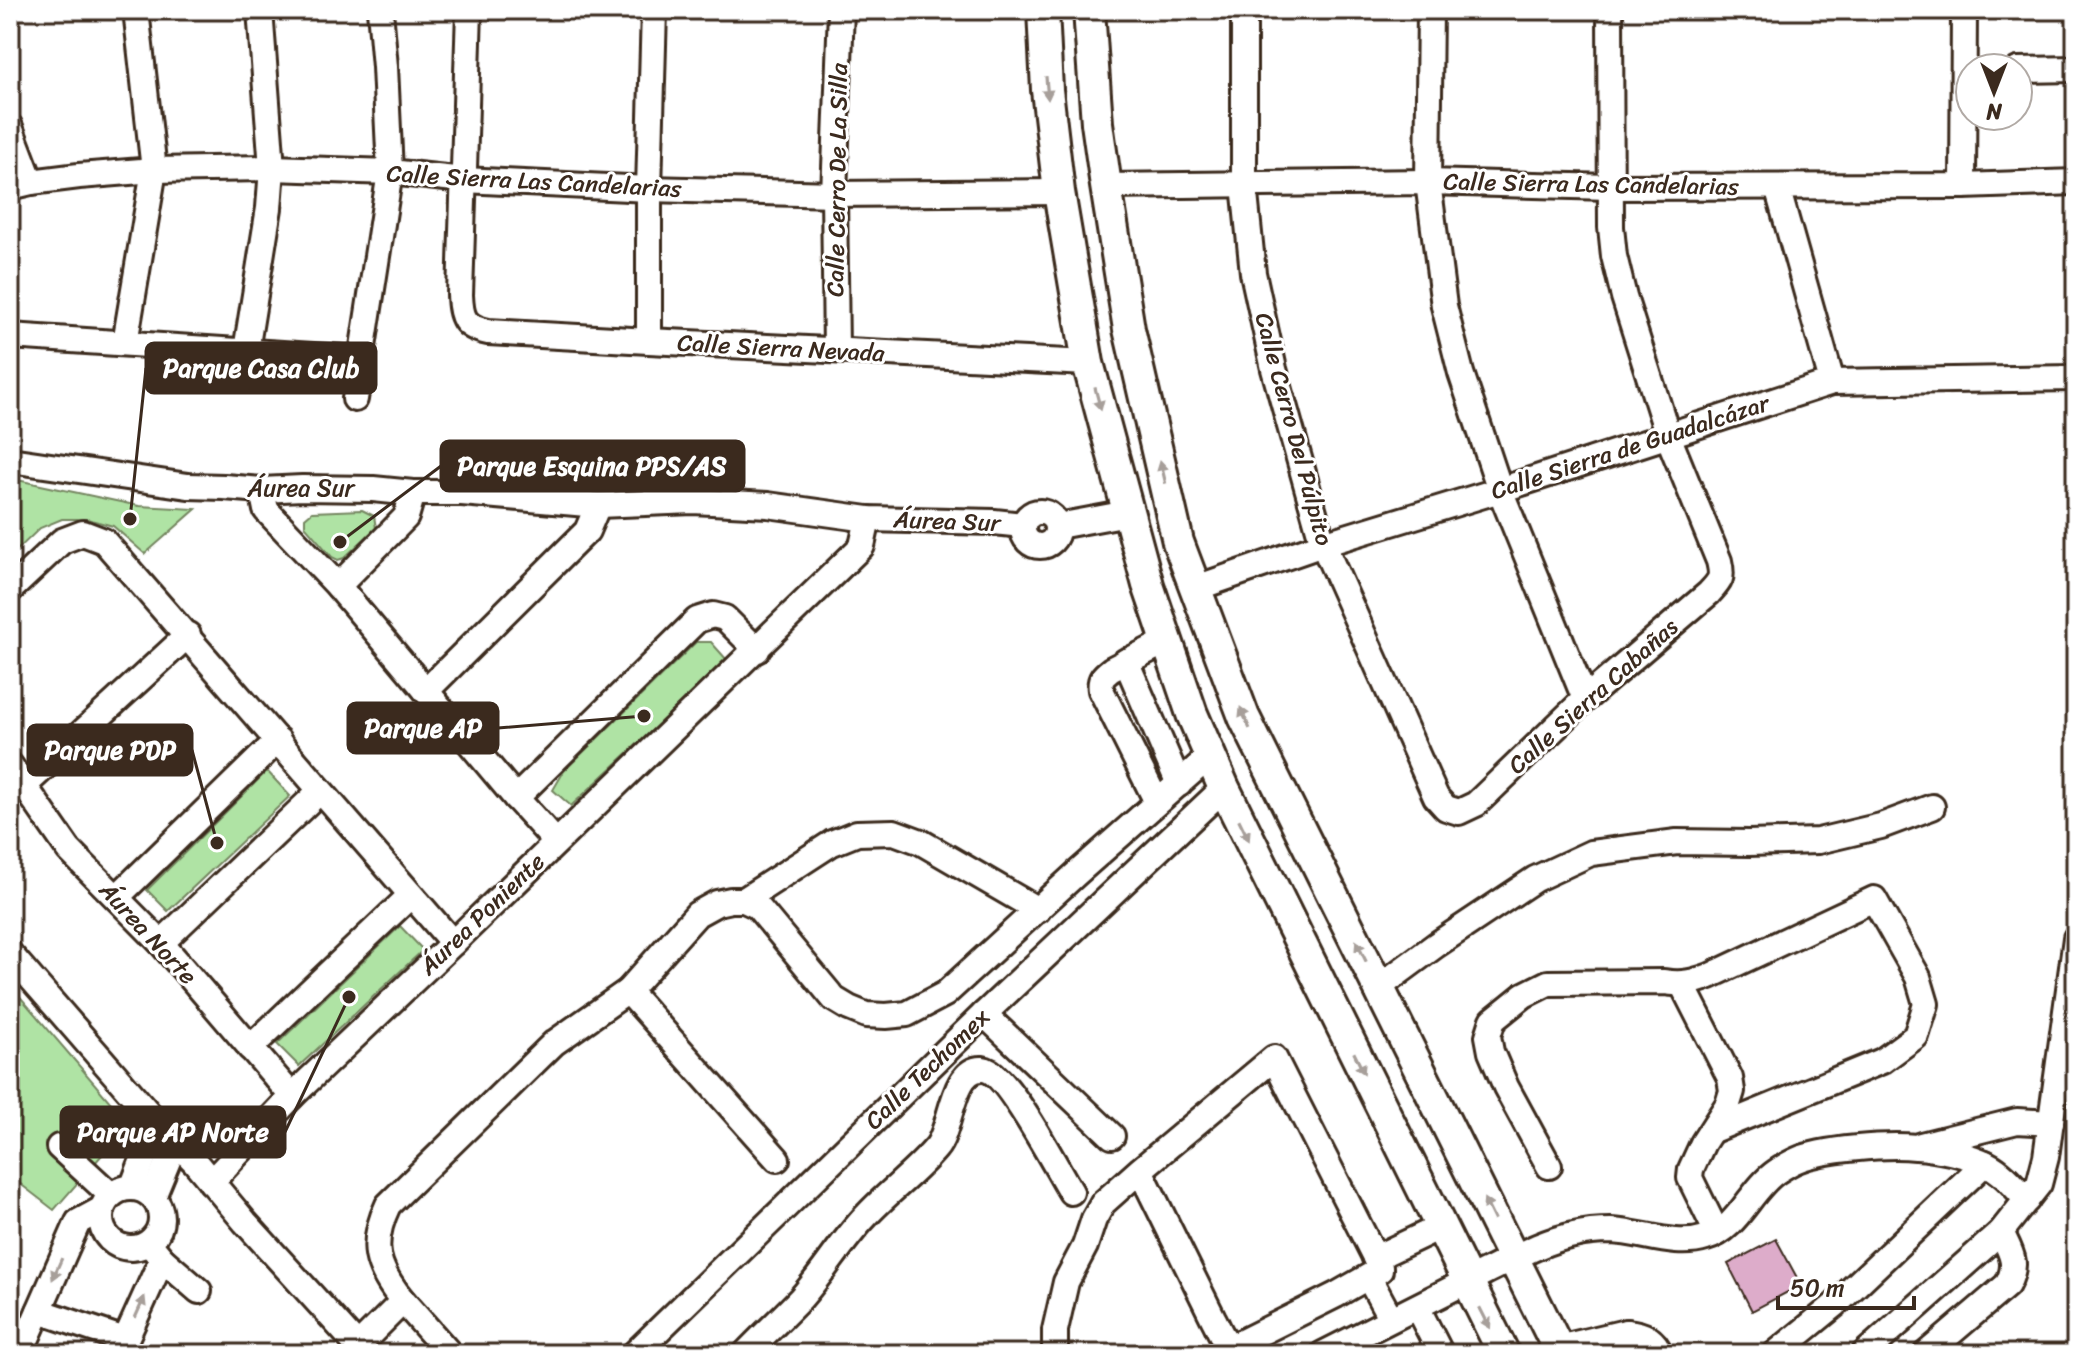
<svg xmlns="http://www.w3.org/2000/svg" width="2086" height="1364" viewBox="0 0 2086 1364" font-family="Sriracha,sans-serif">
	<rect width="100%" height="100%" fill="#fff"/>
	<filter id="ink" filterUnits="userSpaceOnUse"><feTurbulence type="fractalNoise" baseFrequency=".0125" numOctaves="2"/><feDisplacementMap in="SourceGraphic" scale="16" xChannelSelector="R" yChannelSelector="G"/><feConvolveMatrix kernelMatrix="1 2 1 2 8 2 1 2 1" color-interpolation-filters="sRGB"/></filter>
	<g filter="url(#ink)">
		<g fill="#afe3a4" stroke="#758661" stroke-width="2">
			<path d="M10,480l12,1 117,25 57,3 -51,45 -32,-28 -26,-7h-25l-22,9 -30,29z"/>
			<path d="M362,510l12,6 2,12 -32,30 -6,2 -6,-3 -27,-31v-8l7,-6z"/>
			<path d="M696,642h15l16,18 -156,146 -18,-16 11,-19z"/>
			<path d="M267,771l23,25 -122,115 -21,-21z"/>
			<path d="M400,926l23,24 -124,116 -22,-22z"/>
			<path d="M10,985l119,139 -75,86 -44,-34z"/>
		</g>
		<path fill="#ddacca" stroke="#3b2a1e" stroke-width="2" d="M1776,1239l25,46 -49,26 -24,-47z"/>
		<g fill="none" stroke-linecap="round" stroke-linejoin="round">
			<g stroke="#3b2a1e" stroke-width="30">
				<g id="minor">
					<path d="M469,10l-9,285c1,23 4,32 28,37l161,9 439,22"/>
					<path d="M1244,10v174l9,89 21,96 49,175 113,253 10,11 13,4 17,-8 109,-105 124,-106c12,-13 14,-15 10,-32l-51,-125 -44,-139 -10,-41 -3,-29 -1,-217"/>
					<path d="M1430,10l-2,172 16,124 17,67 39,117 85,209"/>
					<path d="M2018,70l58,-1"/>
					<path d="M10,127l21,55"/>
					<path d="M1106,186l322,-4 182,5 353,-1 113,-4"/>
					<path d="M1963,186l1,-176"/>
					<path d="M10,187l21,-5 48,-6 75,-6 118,-2 118,4 74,8 185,9 185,5 225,-2"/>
					<path d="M1777,187l55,195"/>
					<path d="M10,336l350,23"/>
					<path d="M649,341v-152l5,-179"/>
					<path d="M125,343l29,-173 -18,-160"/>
					<path d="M836,350l-2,-156 7,-184"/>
					<path d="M246,351l23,-143 3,-40 -12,-158"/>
					<path d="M355,399l35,-227 -5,-105 -5,-57"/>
					<path d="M10,460l178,26 36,1 38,3 40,-2 71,1 40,4h49l136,12 95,-4 75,4 100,14 126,3 29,3"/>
					<path d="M262,490l4,20 72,76 178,212 40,44"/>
					<circle cx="1040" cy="529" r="17"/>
					<path d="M1058,526l70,-13"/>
					<path d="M338,586l68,-69 7,-24"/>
					<path d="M1196,588l127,-44 177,-54 332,-108 244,-4"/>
					<path d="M10,590l52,-49 21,-8 21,8 349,402"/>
					<path d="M1126,661l53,123"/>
					<path d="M426,691l161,-160 11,-26"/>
					<path d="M10,765l59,85 92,93 131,153"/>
					<path d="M25,785l163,-150"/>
					<path d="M516,798l181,-178 16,-5 12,3 32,32"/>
					<path d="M1157,802l-56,-112c-2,-11 3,-15 11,-21l55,-28"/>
					<path d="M117,897l161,-157"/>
					<path d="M744,900l88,-57 25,-10 37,-1 27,10 117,68"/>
					<path d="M161,943l159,-152"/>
					<path d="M10,954l147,169 38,39 50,60 120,132"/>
					<path d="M1682,984l48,94 2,13 -4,13 -25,39 -12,26 -1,9 27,55"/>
					<path d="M1379,987l57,-42 99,-66 56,-26 86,-11 72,1 69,-2 63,-15 51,-19"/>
					<path d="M628,991l149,168"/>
					<path d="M984,1014l128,122"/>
					<path d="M250,1048l160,-152"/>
					<path d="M1921,1145l96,-24 34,2"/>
					<path d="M59,1147l52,48"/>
					<path d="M1549,1166l-43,-79 -15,-35 -3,-16 5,-16 31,-25 24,-12 116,-1c18,3 30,0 46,-6l164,-77 44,78 8,27 -10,32 -34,25 -169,69"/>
					<path d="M211,1182l81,-86 161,-153 409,-397 6,-27"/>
					<path d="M132,1188l25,-65"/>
					<circle cx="131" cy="1218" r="30"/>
					<path d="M153,1197l23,-56"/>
					<path d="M153,1248l9,11 37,32"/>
					<path d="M1375,1258l65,-31"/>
					<path d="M1369,1278l22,41"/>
					<path d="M403,1301l47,53"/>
					<path d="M1417,1307l24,47"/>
					<path d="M39,1311l86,29"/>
					<path d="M1626,1332c16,1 29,7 34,22"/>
					<path d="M358,1346l45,-45c-27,-33 -34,-56 -15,-96l166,-162 74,-52 69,-77 20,-11 14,-3h13l13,6 77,93 15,9 17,7 20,1 21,-2 38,-20 131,-120 134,-118"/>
					<path d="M1558,1348l68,-16 10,22"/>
					<path d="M20,1354l58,-132 24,-13"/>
					<path d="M119,1354l43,-95"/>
					<path d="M634,1354l350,-340 240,-226"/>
					<path d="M745,1354c18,-19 38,-37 56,-56 23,-26 41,-57 65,-82 22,-24 49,-43 70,-68 16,-18 15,-81 47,-79 24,2 74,101 88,123"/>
					<path d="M1055,1354v-24l11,-48 19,-36 9,-27 9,-16 37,-33 134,-112 106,209v3l-44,25 -100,50c-14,-1 -17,-17 -23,-27l-73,-148"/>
					<path d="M1323,1354c54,-27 108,-55 162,-82 29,-14 58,-31 89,-37 12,-3 25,-4 37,-4 31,1 64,17 95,7 32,-9 44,-48 70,-66 6,-4 14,-9 21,-12 25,-11 91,-16 119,-13 20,1 53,8 71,17 16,8 28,23 40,36"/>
					<path d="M1775,1354l61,-50 149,-141"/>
					<path d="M1864,1354l137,-122 38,-48 7,-27 30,-219"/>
					<path d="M1926,1354l81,-69c12,-22 4,-32 -6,-53"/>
				</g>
			</g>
			<g stroke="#3b2a1e" stroke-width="36">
				<g id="major">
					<path d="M1043,10l4,80 12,102 29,171 60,222 44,129 32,74 280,566"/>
					<path d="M1089,10l8,113 9,63 23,143 49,213 66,175 317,637"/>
				</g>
			</g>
			<use href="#minor" stroke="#fff" stroke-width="24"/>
			<use href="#major" stroke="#fff" stroke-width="30"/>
		</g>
		<defs><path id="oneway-solid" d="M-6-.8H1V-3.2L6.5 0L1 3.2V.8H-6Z" transform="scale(2)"/></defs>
		<g fill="#a79f9a">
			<use href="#oneway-solid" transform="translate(1047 88) rotate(85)"/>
			<use href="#oneway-solid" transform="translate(1098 399) rotate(75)"/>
			<use href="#oneway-solid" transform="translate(1163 472) rotate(-103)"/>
			<use href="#oneway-solid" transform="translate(1245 718) rotate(-114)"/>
			<use href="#oneway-solid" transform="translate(1244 830) rotate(64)"/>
			<use href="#oneway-solid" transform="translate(1361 951) rotate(-116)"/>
			<use href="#oneway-solid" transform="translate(1359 1063) rotate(64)"/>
			<use href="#oneway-solid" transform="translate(1489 1209) rotate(-116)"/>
			<use href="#oneway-solid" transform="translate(57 1269) rotate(114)"/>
			<use href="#oneway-solid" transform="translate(140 1307) rotate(-66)"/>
			<use href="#oneway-solid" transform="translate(1485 1318) rotate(63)"/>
		</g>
	</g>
	<g text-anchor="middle" stroke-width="6" stroke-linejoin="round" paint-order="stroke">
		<g font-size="24" fill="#3b2a1e" stroke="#fff">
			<text transform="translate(837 180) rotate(-89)" y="8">Calle Cerro De La Silla</text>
			<text transform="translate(534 181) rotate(3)" y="8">Calle Sierra Las Candelarias</text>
			<text transform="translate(1591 184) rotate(1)" y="8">Calle Sierra Las Candelarias</text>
			<text transform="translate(781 348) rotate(3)" y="8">Calle Sierra Nevada</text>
			<text transform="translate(1294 429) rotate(75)" y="8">Calle Cerro Del Púlpito</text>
			<text transform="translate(1630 447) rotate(-18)" y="8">Calle Sierra de Guadalcázar</text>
			<text x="301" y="496">Áurea Sur</text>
			<text transform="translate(947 521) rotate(2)" y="8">Áurea Sur</text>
			<text transform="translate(1593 696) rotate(-42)" y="8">Calle Sierra Cabañas</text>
			<text transform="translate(482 914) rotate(-44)" y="8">Áurea Poniente</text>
			<text transform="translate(148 933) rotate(47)" y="8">Áurea Norte</text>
			<text transform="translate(927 1069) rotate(-44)" y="8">Calle Techomex</text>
		</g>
	</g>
	<path fill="none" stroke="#3b2a1e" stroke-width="3" d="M130 519L146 368M340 542L441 466M644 716L498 728M217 843L192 750M349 997L285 1132"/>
	<g fill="#3b2a1e" stroke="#fff" stroke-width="3">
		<circle cx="130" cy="519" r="8"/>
		<circle cx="340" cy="542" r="8"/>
		<circle cx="644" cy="716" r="8"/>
		<circle cx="217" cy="843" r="8"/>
		<circle cx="349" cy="997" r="8"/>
	</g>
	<g fill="#3b2a1e" stroke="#3b2a1e" stroke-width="3">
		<rect x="146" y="343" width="230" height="50" rx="8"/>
		<rect x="441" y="441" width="303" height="50" rx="8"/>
		<rect x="348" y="703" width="150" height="50" rx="8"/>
		<rect x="28" y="725" width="164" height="50" rx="8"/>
		<rect x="61" y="1107" width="224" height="50" rx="8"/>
	</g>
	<g font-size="26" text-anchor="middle" font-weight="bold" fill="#fff">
		<text x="261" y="377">Parque Casa Club</text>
		<text x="592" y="475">Parque Esquina PPS/AS</text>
		<text x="423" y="737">Parque AP</text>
		<text x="110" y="759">Parque PDP</text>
		<text x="173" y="1141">Parque AP Norte</text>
	</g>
	<rect width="2086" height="1364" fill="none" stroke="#fff" stroke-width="40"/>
	<rect x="20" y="20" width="2046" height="1324" fill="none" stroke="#3b2a1e" stroke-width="3" filter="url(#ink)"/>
	<g transform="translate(1994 92) rotate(180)"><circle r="38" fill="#ffffff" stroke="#b1aaa5" stroke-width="2"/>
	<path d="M0-6L14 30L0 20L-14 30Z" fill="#3b2a1e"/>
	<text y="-12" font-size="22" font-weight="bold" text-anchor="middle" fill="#3b2a1e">N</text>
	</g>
	<path d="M1778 1296v12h136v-12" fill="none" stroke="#3b2a1e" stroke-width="4"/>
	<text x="1790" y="1296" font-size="24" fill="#3b2a1e" stroke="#ffffff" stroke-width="6" paint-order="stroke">50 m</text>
</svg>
